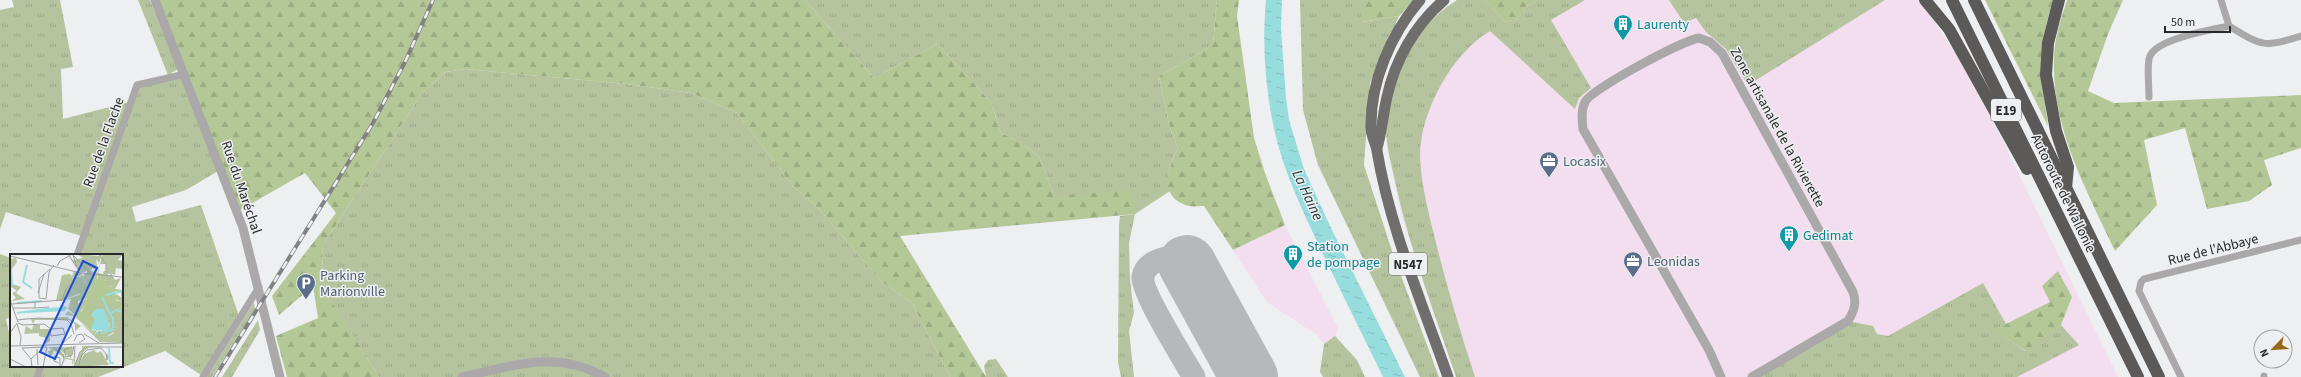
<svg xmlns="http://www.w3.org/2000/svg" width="2301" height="377" viewBox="0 0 2301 377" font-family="'Source Sans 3',sans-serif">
	<defs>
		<pattern id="grass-tufts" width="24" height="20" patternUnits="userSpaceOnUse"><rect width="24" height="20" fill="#b5c49e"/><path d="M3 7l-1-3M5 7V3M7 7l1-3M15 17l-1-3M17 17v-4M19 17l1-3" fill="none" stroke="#9ca888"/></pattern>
		<pattern id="forest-firs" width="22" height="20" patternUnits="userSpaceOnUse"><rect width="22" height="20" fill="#b4c797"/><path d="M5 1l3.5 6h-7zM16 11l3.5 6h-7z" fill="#9bab82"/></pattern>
		<pattern id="water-ripples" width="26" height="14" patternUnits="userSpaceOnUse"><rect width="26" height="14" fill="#98ddde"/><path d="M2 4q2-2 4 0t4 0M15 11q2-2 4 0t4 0" fill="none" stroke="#83bebf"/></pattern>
	</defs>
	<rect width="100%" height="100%" fill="#edeff1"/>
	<g fill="#f2deee">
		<path d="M1457,0h462l37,54 32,57 130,266h-662l-54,-160 -12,-56 38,-137 15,-15z"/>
		<path d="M1285,225l53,103 -3,8 -11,8 -7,-9 -50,-33 -34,-52z"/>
	</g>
	<g fill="url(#grass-tufts)">
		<path d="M12,0h48l13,67 -12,2 2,50 66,-17 -48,134 -75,-24 -6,17v-219l14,-3z"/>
		<path d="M138,0h12l28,69 -10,6z"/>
		<path d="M805,0h412l-4,45 -54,31 11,52 8,20c-8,16 -12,26 -8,43l-35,23 -6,29 1,37 4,33 -5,18 5,46h-13l-3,-15 1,-138 1,-8 15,-2 -80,-17 -16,-40 -17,-14 -21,-10 -10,-31 -54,-58 -63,34z"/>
		<path d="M1300,0h64l-2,3v19l37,-6 -29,67 -6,82 30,92 45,120h-19l-102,-212 -15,-55z"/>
		<path d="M1457,0h28l20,22 13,-3 9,-13 11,-6h47l-34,20 40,68 -12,10 -4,11 -85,-78c-38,22 -70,81 -70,125 1,26 7,50 13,75 12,49 26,97 42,146h-19c-22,-65 -47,-130 -61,-196 -4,-18 -10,-39 -9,-57 1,-8 4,-16 6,-24 9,-42 28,-77 65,-100z"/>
		<path d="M1669,0h216l-137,85 -22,-36 -20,-17 -10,-14 -12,5z"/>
		<path d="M465,69l162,15 64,9 46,20 56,73 25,22 64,74 30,21 38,74h-571l-50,-79 -7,-21 1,-32 100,-153 22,-20z"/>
		<path d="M181,78l37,93 -32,19 -54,17 4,15 65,-17 38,111 -38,59 -36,-24 -67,26h-58l4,-11h78v-111h-42l58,-168z"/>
		<path d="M0,254l11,4v59l-5,2 5,23v24h27l-4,11h-34z"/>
		<path d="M1983,283l23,41 -11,6 30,21 36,-26 18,20 -62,32h-268l99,-56 25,5 4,8 11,2z"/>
		<path d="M254,302l1,8 -43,67h-5z"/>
		<path d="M258,320l2,10 -28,47h-10z"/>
		<path d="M1335,336l22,24 8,17h-42l-3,-5 4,-28z"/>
		<path d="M996,359l12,18h-22l-2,-11 4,-6z"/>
	</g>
	<g fill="url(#forest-firs)">
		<path d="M158,0h647l69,78 63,-34 54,58 10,31 21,10 17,14 16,40 75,-7 6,12 -1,12 -235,22 86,141h-36l-38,-74 -30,-21 -64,-74 -25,-22 -56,-73 -46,-20 -64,-9 -162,-15 -20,3 -22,20 -100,153 -1,32 7,20 50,80h-92l-11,-41 42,-18 -5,-32 -34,29 -7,-19 64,-83 -31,-40 -65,37z"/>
		<path d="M1217,0h22l-2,16 17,122 11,35 20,52 -52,25 -29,-44c-4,0 -11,1 -15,0 -32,-9 -21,-38 -11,-58l-8,-20 -11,-52 54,-31z"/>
		<path d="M1364,0h50l-15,16 -38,6 1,-19z"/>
		<path d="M1485,0h53l-11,6 -9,13 -13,3z"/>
		<path d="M1985,0h69c-17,42 -12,83 -6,126z"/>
		<path d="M2067,0h56l-15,34 -20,57 26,12 187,-8v53l-37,12 8,25 -23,16 -42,8 -22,-81 -41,12 13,65 -42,46c-28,-60 -64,-124 -61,-192 0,-20 7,-40 13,-59z"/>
		<path d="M2058,271l14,26 -11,28 -35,26 -32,-21 56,-28 -8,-16z"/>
	</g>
	<path fill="url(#water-ripples)" d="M1266,0h16l-1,28 5,70 3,22 15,49 27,59 74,149h-22c-21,-44 -43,-87 -64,-131 -17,-37 -35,-74 -44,-113 -10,-44 -13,-88 -9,-133z"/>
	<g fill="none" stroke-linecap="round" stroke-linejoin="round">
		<path stroke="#b6b8ba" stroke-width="23" d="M1187,264l-7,-7c-12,-1 -35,4 -37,20 -2,14 41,83 51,100"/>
		<path stroke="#b6b8ba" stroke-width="58" d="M1187,264l62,113"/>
		<g stroke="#aaa8a8" stroke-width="7">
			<path d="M2221,0l8,26c33,20 34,22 72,10"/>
			<path d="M2149,97c0,-12 -2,-26 0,-38 3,-20 62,-29 80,-33"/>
			<path d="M77,255l60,-170 48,-11"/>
			<path d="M2264,376v1"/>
			<path d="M37,377l4,-11"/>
			<path d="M203,377l56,-90"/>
			<path d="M2181,377l-42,-86 2,-9 3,-3 157,-39"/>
		</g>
		<g stroke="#aaa8a8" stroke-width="9">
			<path d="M155,0l88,228 37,149"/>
			<path d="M462,377c52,-11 93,-28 143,0"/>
			<path d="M1721,377l-12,-27 -126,-221c-1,-10 -2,-19 2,-27 6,-13 99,-62 114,-64l11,4 12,11 131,239c4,11 1,19 -5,29l-96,56"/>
		</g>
		<g stroke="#706e6d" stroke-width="11">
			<path d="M1420,0c-29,34 -50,82 -49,128 0,8 5,15 6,23 13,77 45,152 71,226"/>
			<path d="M1377,148c5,-17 6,-34 10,-51 8,-37 28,-72 57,-97"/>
		</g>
		<g stroke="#5c5959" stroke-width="12">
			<path d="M1925,0l24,29 78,140"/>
			<path d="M1952,0l186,377"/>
			<path d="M1974,0l185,377"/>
			<path d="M2059,0l-11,43 -2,32 10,56 12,36 -2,21"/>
		</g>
		<g stroke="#808283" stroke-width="4">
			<path id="rail" d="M215,377l158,-254 32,-61 28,-62"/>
		</g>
		<use href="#rail" stroke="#edeff1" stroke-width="2.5" stroke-dasharray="8" stroke-linecap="butt"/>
	</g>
	<defs>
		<g id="building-pin" transform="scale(1)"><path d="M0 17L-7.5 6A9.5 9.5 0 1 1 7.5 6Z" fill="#0f9aa8" stroke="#edeff1"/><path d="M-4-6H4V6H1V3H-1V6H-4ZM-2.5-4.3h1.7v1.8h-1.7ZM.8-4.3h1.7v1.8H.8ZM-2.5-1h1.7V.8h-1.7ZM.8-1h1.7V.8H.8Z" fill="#fff"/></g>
		<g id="office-pin" transform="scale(1)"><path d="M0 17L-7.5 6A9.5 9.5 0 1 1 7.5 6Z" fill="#5c6f8a" stroke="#edeff1"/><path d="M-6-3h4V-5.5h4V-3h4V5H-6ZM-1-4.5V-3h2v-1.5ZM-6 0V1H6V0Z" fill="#fff"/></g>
		<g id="parking-pin" transform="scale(1)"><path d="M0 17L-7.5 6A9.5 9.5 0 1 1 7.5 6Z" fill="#5c6f8a" stroke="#edeff1"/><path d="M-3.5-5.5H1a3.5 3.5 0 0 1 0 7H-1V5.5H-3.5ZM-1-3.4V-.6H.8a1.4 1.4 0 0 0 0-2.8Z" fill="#fff"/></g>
	</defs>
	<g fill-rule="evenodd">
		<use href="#building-pin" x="1623" y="24"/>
		<use href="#office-pin" x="1549" y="161"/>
		<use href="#building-pin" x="1789" y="235"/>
		<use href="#building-pin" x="1293" y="254"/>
		<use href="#office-pin" x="1633" y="261"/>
		<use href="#parking-pin" x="306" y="283"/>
	</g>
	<g text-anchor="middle" stroke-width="3" stroke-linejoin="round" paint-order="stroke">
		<g fill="#edeff1" stroke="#636466" stroke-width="1">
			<rect x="1991" y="99" width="30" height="22" rx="3"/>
			<rect x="1389" y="253" width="38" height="22" rx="3"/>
		</g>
		<g font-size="13" font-weight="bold" fill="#28292a">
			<text x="2006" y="115">E19</text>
			<text x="1408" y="269">N547</text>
		</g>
		<g font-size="14" fill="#0d838f" stroke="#edeff1" text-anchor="start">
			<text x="1637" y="29">Laurenty</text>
			<text x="1803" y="240">Gedimat</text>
			<text x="1307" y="251">Station<tspan x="1307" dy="16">de pompage</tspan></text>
		</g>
		<g font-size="14" fill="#28292a" stroke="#edeff1">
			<text transform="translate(1778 127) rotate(61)" y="5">Zone artisanale de la Rivierette</text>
			<text transform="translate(103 142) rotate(-70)" y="5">Rue de la Flache</text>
			<text transform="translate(242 187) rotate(71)" y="5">Rue du Maréchal</text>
			<text transform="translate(2064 193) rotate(64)" y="5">Autoroute de Wallonie</text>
			<text transform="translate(2213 249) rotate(-14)" y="5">Rue de l'Abbaye</text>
		</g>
		<g font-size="14" fill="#4e5e75" stroke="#edeff1" text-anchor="start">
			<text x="1563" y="166">Locasix</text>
			<text x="1647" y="266">Leonidas</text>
			<text x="320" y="280">Parking<tspan x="320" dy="16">Marionville</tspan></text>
		</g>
		<g font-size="15" font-style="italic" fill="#133536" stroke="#edeff1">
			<text transform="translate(1308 195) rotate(65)" y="5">La Haine</text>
		</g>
	</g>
	<g transform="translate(10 254)">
		<rect width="113" height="113" fill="#edeff1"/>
		<path d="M58,0h5l-3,2 3,4 10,-2 -6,-4 21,2 4,-2 -3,9 -3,-4 2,11 -6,-2 -1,3 12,3 1,-3h-5h7v-7h-6l3,-10h20l-5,6 5,1 -1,8 -6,-1 -1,7 -7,-3v3h4l3,5 6,-2 -6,11 8,1h-8v-3l-8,-1v-5l-9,-2v-5l-11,-1v-4l-1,3h-6zM6,4l1,4 -6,8 1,14 9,3 -5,6 9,6 -14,2 5,-3 -4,-5 5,-2 -7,-5v-23l1,-4zM52,21l9,3 11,-2 4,8 -5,9 -18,7 2,1h-9zM76,45l2,1 -11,17 -10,-9 -8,-3h3l6,3v1zM104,46l9,2v41l-23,-1 -19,-19 14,11 5,-4 2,4 -2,2 6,1 7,-3 1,-3 -5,-2 8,-2 -7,-13 12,-7zM57,63l14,9 -6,5v-7l-6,-4h-34l-2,4 -2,-5h-14zM23,71h7v4h10v12l-5,3v-6l-6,-2v-3l-15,1 2,-8 6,4 1,-4 2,3zM65,92h25l3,1h-13l-6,4 -6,15 6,-12 10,-4 3,3 4,-2 8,14 -35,2 8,-18v-3z" fill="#b5c49e"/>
		<path d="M92,0l-5,24 10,3v5l8,1v3h8l-1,7 -2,-6 -8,1 11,6v4l-8,-3 7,8 -15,9 -15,-1 3,4 -3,11 4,1 -1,3 -21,-18 -9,-1 3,-4 9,6 1,-5 4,-1 5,-12 -9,2v3l-10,5 3,-10 -8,1 16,-5 7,-12 -5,-8 -10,3 -9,-3 8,-1 2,2 2,-5 7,2 2,4 2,-4 12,1zM38,93h25l-2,11 -11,-8 6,8 7,1 -1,8v-7l-7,-1 -11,-9 -4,9 -2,-8 4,-1z" fill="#b4c797"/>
		<path d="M83,44l5,2 1,8 14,-4 6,4 -9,6 7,13 -7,2 5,2 -9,6 -8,-1 4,-2 -1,-3 6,-1 3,-4 -5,-14 -9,-2 -2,3 -6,2 7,-10 -4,-4z" fill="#b5c49e"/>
		<path d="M86,55h8l6,17 -3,5 -9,-1 -2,2 5,-1 2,2 -3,-2 -5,4 1,-4 -5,-3 4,-9 -4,-4z" fill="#98ddde"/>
		<path fill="none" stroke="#98ddde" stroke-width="2" d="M17,11l-4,17 9,6M1,15l1,17M95,41l18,-4M92,43l8,17M7,49l25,-2M17,58l38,-2M7,59l29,-4 19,-1v2M93,79l10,-4v-11l-3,-4 6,-4 7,2M99,94l1,15h4"/>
		<path fill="none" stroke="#9ea0a1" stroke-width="1" d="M58,0l11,17M89,0l7,10v7l6,4M63,1l18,19M63,1l4,12M0,2l71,17 41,4M47,12l3,-5 9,-5M40,15l-11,10v19l7,1 3,-27 5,-7M28,39l6,-19M0,46l8,22M25,47v7l14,-1M2,50l50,-4 4,-11 7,-6 3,-11M3,54h22M7,66l21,-2 29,2 4,4 3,10M8,69l5,2 21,-1 7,5 12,-1 2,6 -14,2 -1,-7M7,70l4,13 -1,8M0,79l7,-10M74,80l15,9M64,87l3,-6 5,-1 3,5 -6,4M52,90l10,-9M0,92l113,-3M43,93l10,8M62,93l-8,3 2,7 6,-2 2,-9M79,93h34M27,95l1,16M0,105l16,8M21,105l10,-9M49,109l-5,-2v-5l6,2v9M64,110l1,-18M22,113l-1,-8 -9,-11 25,-1 -4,20M51,113l3,-7 -1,-6M64,113l6,-15 9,-6M68,113l4,-12 5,-5 14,-2 7,8 -1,4 -1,-6"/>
		<path fill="#1d4ed8" fill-opacity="0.15" stroke="#1d4ed8" stroke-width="2" d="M73,7l14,7 -42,91 -15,-7z"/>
		<rect width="113" height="113" fill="none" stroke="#28292a" stroke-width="2"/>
	</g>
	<g transform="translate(2273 349) rotate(245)"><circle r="19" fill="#edeff1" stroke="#9ea0a1"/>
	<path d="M0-3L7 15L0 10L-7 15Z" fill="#966917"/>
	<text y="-6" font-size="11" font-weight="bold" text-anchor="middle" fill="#28292a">N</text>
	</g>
	<path d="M2165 26v6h65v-6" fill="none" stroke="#28292a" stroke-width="2"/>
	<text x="2171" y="26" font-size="12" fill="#28292a" stroke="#edeff1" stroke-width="3" paint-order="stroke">50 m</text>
</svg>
